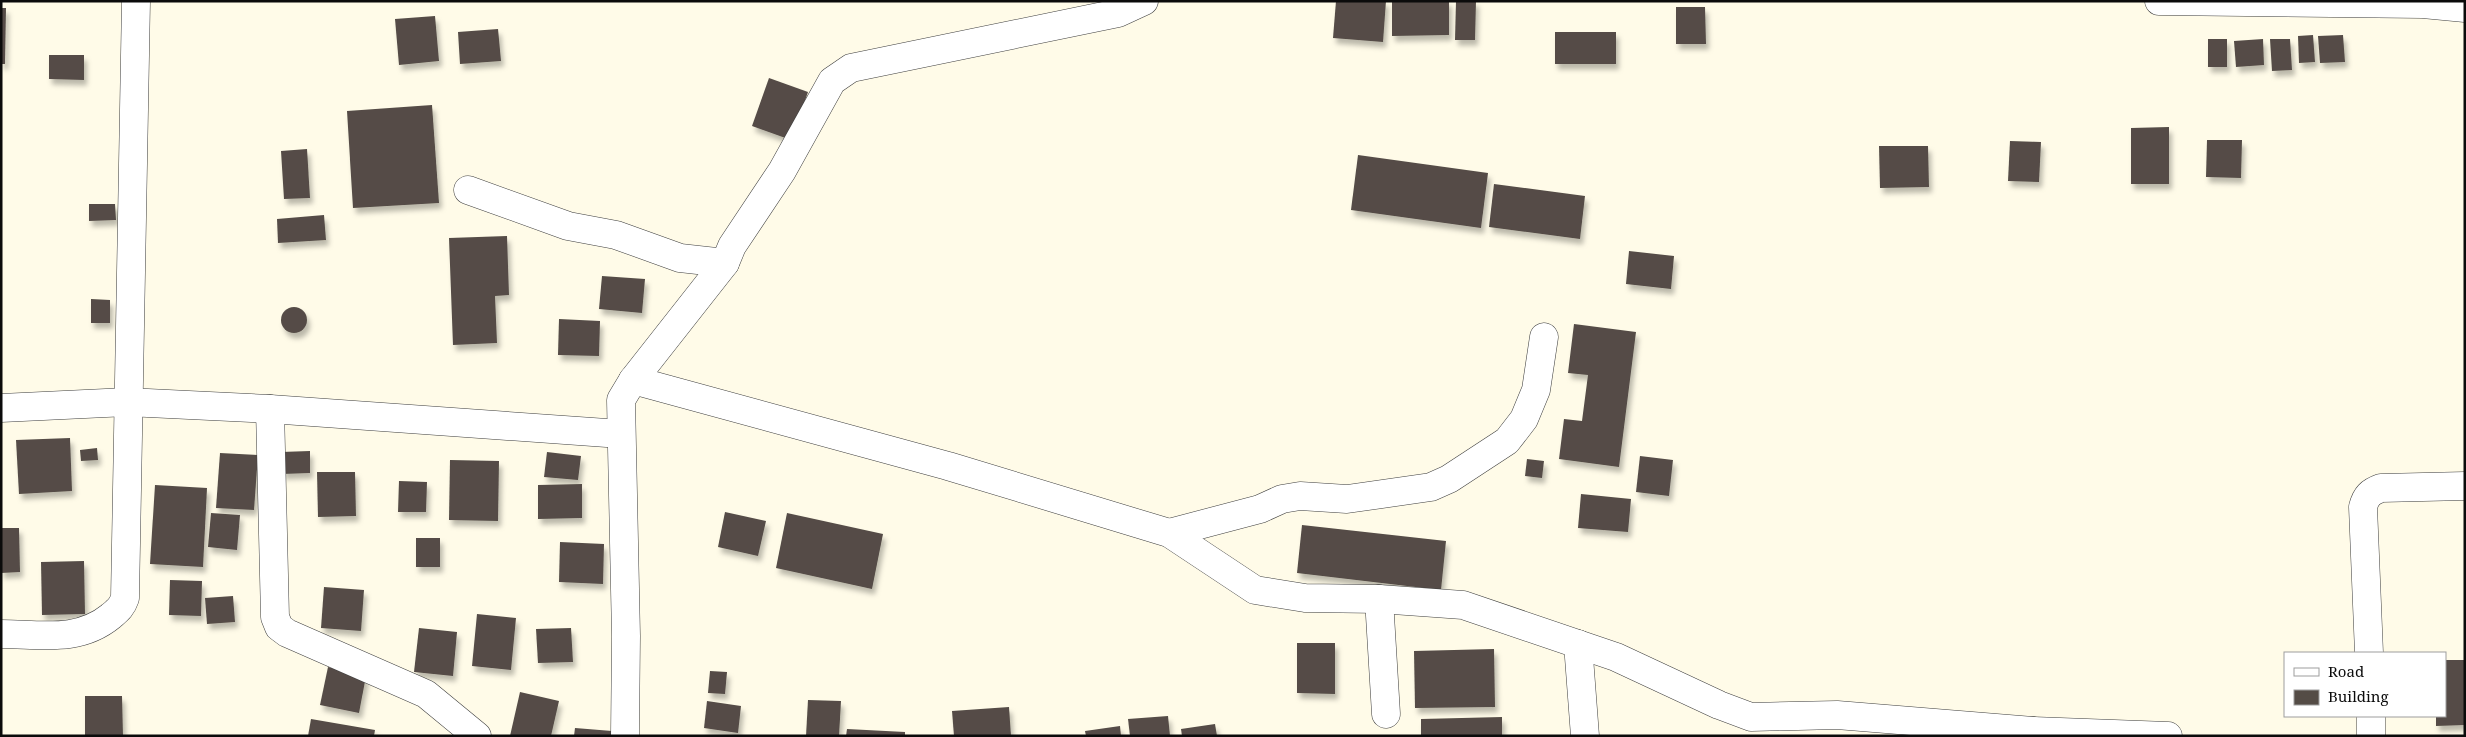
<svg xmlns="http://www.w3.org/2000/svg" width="2466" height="737" viewBox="0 0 2466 737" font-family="'Noto Serif',serif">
	<defs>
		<filter id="shadow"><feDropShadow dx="3" dy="5.5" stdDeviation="2.5" flood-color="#0004"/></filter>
	</defs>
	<rect width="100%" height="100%" fill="#fffbe8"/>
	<g fill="#544c46" filter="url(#shadow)">
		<path d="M1336,1h50l-3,41 -50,-4z"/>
		<path d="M1392,1h57v34l-57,1z"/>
		<path d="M1456,1h20l-1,39h-20z"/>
		<path d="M1676,7h29l1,37h-30z"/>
		<path d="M1,8h5l-1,56h-4z"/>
		<path d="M435,16l4,45 -40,4 -4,-46z"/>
		<path d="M498,29l3,32 -41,3 -2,-32z"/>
		<rect x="1555" y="32" width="61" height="32"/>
		<path d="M2313,35l2,27 -16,1 -1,-27z"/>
		<path d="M2343,35l2,27 -25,1 -2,-27z"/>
		<rect x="2208" y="39" width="19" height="28"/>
		<path d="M2263,39l1,26 -28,2 -2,-26z"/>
		<path d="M2270,39h20l2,31 -20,1z"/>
		<path d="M49,55h35v25l-35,-1z"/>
		<path d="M769,78l39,14 -17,48 -39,-14z"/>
		<path d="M432,105l7,98 -86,5 -6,-97z"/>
		<path d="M2169,127v57h-38v-56z"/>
		<path d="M2207,140h35l-1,38 -35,-1z"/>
		<path d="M2010,141l31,1 -2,40 -31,-1z"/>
		<path d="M1879,146h49l1,41 -49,1z"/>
		<path d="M307,149l3,49 -26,1 -3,-48z"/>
		<path d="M1358,155l130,18 -7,55 -130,-18z"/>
		<path d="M1494,184l91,12 -5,43 -91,-12z"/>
		<path d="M89,204h26l1,16 -27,1z"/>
		<path d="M324,215l2,25 -48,3 -1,-24z"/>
		<path d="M507,236l2,59 -14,1 2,47 -44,2 -4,-107z"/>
		<path d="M1629,251l45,5 -3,33 -45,-5z"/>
		<path d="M602,276l43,3 -3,34 -43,-4z"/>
		<path d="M91,299l19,1v23h-19z"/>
		<circle cx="294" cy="320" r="13"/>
		<path d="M559,319l41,2 -1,35 -41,-1z"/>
		<path d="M1574,324l62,8 -17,135 -60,-8 5,-40 18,2 6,-46 -20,-2z"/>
		<path d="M70,438l2,53 -53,3 -3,-54z"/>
		<path d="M97,448l1,12 -17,1 -1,-11z"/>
		<path d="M310,451v22l-28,1 -1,-22z"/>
		<path d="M547,452l34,4 -3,24 -34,-3z"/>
		<path d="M220,453l38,2 -4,55 -38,-2z"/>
		<path d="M1640,456l33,4 -4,36 -33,-4z"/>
		<path d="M1527,459l17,2 -2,17 -17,-2z"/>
		<path d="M450,460l49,1 -1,60 -49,-1z"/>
		<path d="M317,472h38l1,44 -38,1z"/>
		<path d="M399,481l28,1 -1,30h-28z"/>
		<path d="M582,484v34l-44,1v-34z"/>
		<path d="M155,485l52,3 -4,79 -53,-3z"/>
		<path d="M1581,494l50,5 -3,33 -50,-4z"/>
		<path d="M725,512l41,9 -8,35 -40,-9z"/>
		<path d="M211,513l29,2 -3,35 -29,-3z"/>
		<path d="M787,513l96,21 -11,55 -96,-21z"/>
		<path d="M1302,525l144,16 -5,49 -144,-17z"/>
		<path d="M1,528h18l1,44 -19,1z"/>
		<rect x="416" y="538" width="24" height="29"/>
		<path d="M560,542l44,2 -1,40 -44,-2z"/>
		<path d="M84,561l1,53 -43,1 -1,-53z"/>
		<path d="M170,580l32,1 -1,35 -32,-1z"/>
		<path d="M324,587l40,3 -3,41 -40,-3z"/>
		<path d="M233,596l2,26 -28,2 -2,-26z"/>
		<path d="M477,614l39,4 -5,52 -39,-4z"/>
		<path d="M419,628l38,4 -4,44 -39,-4z"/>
		<path d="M571,628l2,34 -35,1 -2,-34z"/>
		<path d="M1297,643h38v51l-38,-1z"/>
		<path d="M1494,649l1,58 -80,1 -1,-57z"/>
		<path d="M2445,660h20v65l-29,1v-10h9z"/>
		<path d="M328,667l38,9 -7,37 -39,-8z"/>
		<path d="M710,671l17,1 -2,22 -17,-1z"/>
		<path d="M520,692l39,9 -8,35h-41z"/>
		<path d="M85,696h37l1,40h-38z"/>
		<path d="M808,700l33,1 -2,35h-33z"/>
		<path d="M707,701l34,5 -3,27 -34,-5z"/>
		<path d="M1009,707l2,29h-57l-2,-25z"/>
		<path d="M1168,716l2,20h-40l-2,-17z"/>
		<path d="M1502,717v19h-81v-17z"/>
		<path d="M311,719l64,11 -1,6h-66z"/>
		<path d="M1215,724l2,12h-35l-1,-7z"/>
		<path d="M1120,726l1,10h-35l-1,-5z"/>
		<path d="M575,728l37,3v5h-38z"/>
		<path d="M847,729l58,3v4h-59z"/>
	</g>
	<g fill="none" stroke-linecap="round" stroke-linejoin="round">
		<g stroke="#3e3e3e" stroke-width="29">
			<g id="minor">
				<path d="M2159,1l264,3 42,4"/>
				<path d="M468,190l100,36 48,9 64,23 45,5"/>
				<path d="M633,380l315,86 221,67 86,57 50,8 74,1 84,6 153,52 103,48 32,12 86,-2 196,16v5"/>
				<path d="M1,408l126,-6 143,7 351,25"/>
				<path d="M270,409l5,208 4,10 8,6 139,61 51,42"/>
				<path d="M1169,533l91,-24 22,-10 18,-3 47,3 84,-12 18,-8 58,-38 17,-22 12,-29 8,-53"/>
				<path d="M1379,599l7,115"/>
				<path d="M1,634c40,0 77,9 110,-18 7,-6 11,-9 14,-18l11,-597"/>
				<path d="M1578,644l7,92"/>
				<path d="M2369,653l-6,-146c3,-11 7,-15 18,-19l84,-2"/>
				<path d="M2371,716v20"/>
				<path d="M2033,731l135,5"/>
				<path d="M625,736l1,-100 -5,-236 12,-20 92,-117 7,-17 50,-75 50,-90 19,-13 267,-55 26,-12"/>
			</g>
		</g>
		<use href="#minor" stroke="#fff" stroke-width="28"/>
	</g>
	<rect width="2466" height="737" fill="none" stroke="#0b0b0b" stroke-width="5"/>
	<rect x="2284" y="652" width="162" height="65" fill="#ffffff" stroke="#9d9d9d"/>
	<rect x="2294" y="668" width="25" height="8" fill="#ffffff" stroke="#9d9d9d"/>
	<text x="2328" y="677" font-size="15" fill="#0b0b0b">Road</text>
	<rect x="2294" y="690" width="25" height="15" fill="#544c46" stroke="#9d9d9d"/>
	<text x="2328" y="702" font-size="15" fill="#0b0b0b">Building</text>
</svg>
